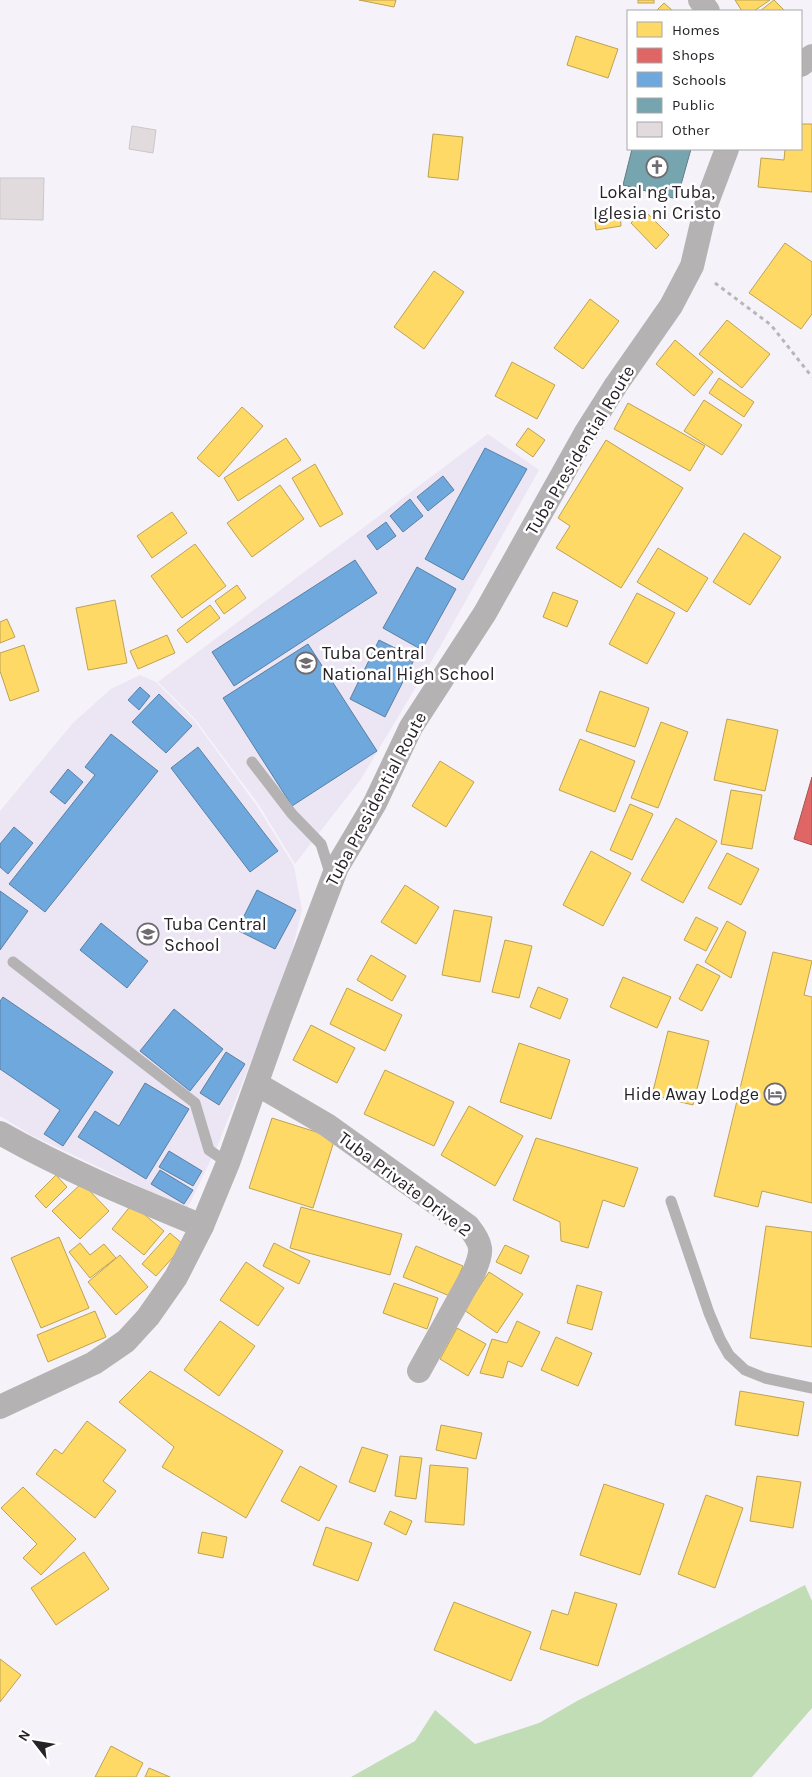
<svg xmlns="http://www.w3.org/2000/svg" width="812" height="1777" viewBox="0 0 812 1777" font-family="Karla,sans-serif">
	<rect width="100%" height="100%" fill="#f6f2f9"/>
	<g fill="#ece5f3">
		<path d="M488,434l51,36 -98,175 -80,134 -66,85 -36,-59 -64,-86 -37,-37z"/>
		<path d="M140,675l16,7 38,38 63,86 37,60 8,44 -12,49 -29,77 -44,111 -30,62 -156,-74 -31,-19v-305l73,-88 38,-34z"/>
	</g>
	<path fill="#c0ddb5" d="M805,1585l7,16v107l-60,69h-401l64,-36 20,-31 40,34 64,-21 38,-22z"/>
	<g fill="#ffd966" stroke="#bea253">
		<path d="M359,0h37l-2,7z"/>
		<rect x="638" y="0" width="16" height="3"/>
		<path d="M735,0h35l-16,11h-12z"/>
		<path d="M774,0l11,11h-25z"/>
		<path d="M664,3l9,8h-17z"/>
		<path d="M576,36l42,13 -10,29 -41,-13z"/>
		<path d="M801,124h11v68l-54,-5 3,-29 23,2 1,-11h16z"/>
		<path d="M433,134l30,3 -5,43 -30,-3z"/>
		<path d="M644,210l25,25 -13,14 -25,-26z"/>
		<path d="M620,211l1,15 -25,4 -2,-16z"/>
		<path d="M785,243l27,19v52l-11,15 -52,-36z"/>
		<path d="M434,271l30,21 -40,57 -30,-22z"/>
		<path d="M590,299l29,22 -36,48 -29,-21z"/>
		<path d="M727,320l43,34 -28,34 -43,-34z"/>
		<path d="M675,340l38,32 -19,24 -38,-32z"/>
		<path d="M512,362l43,23 -18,34 -42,-23z"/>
		<path d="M719,378l35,24 -10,15 -35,-24z"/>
		<path d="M704,400l38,25 -20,30 -38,-24z"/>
		<path d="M628,403l77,43 -15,25 -76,-42z"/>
		<path d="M242,407l21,19 -44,51 -22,-19z"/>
		<path d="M528,428l17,12 -12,17 -17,-12z"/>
		<path d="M286,438l15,22 -63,41 -14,-23z"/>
		<path d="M606,440l77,48 -62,100 -65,-40 14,-22 -12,-8z"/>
		<path d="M315,464l28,50 -23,13 -28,-49z"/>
		<path d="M280,485l24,34 -52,38 -25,-34z"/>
		<path d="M172,512l15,21 -35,25 -15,-22z"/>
		<path d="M744,533l37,24 -31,48 -37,-23z"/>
		<path d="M195,544l31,42 -44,32 -31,-42z"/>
		<path d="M658,548l50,30 -21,34 -50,-30z"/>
		<path d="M237,585l9,13 -22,16 -9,-13z"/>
		<path d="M553,592l25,9 -11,26 -24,-10z"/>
		<path d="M637,593l38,20 -28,51 -38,-20z"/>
		<path d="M115,600l12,63 -39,7 -12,-62z"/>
		<path d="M210,605l10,13 -33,25 -10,-13z"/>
		<path d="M7,619l8,18 -15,6v-21z"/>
		<path d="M167,635l8,18 -37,16 -8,-18z"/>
		<path d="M24,645l15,46 -29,10 -10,-30v-18z"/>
		<path d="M600,691l49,17 -14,39 -49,-16z"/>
		<path d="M727,719l51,11 -13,61 -51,-11z"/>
		<path d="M661,722l27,10 -30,76 -27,-10z"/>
		<path d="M580,739l55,22 -20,51 -56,-22z"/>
		<path d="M440,761l34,21 -28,45 -34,-21z"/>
		<path d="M731,790l31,5 -10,54 -31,-5z"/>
		<path d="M630,804l23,10 -21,46 -22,-10z"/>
		<path d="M676,818l41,23 -34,62 -42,-23z"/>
		<path d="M591,851l40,22 -28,53 -40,-21z"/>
		<path d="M727,853l32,16 -18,36 -33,-17z"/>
		<path d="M405,885l34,22 -23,37 -35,-22z"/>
		<path d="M454,910l38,7 -12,65 -38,-7z"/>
		<path d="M696,917l22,11 -12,23 -22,-11z"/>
		<path d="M727,921l19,11 -15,46 -26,-16z"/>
		<path d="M505,940l27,6 -13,52 -27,-6z"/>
		<path d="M773,952l39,9 -8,34 8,2v206l-50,-12 -4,16 -44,-11z"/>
		<path d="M371,955l35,21 -14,25 -35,-21z"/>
		<path d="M697,964l23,12 -18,35 -23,-12z"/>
		<path d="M623,977l48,20 -14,31 -47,-21z"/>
		<path d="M538,987l30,12 -8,20 -30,-12z"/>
		<path d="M347,988l55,27 -17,36 -55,-27z"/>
		<path d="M311,1025l44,23 -18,35 -44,-23z"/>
		<path d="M668,1031l41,10 -16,64 -41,-10z"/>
		<path d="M519,1043l51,17 -19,59 -51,-17z"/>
		<path d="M385,1070l69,32 -20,44 -70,-32z"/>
		<path d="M469,1106l54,30 -28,50 -54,-31z"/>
		<path d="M272,1118l63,20 -22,70 -64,-20z"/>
		<path d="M536,1138l102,30 -14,39 -21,-7 -15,48 -27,-7 -1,-19 -47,-22z"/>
		<path d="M56,1175l11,12 -21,21 -11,-12z"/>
		<path d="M82,1183l27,28 -29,28 -28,-28z"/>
		<path d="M132,1204l32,27 -20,24 -32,-26z"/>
		<path d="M301,1207l101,27 -12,41 -100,-27z"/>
		<path d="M766,1226l46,6v115l-62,-9z"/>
		<path d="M170,1233l14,12 -28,31 -14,-12z"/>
		<path d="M59,1237l30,71 -48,20 -30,-70z"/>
		<path d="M80,1243l10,12 14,-11 12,14 -26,20 -21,-26z"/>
		<path d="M274,1243l36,18 -11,23 -36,-18z"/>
		<path d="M505,1245l24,11 -8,18 -25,-12z"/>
		<path d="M416,1246l47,20 -13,30 -47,-19z"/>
		<path d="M120,1255l28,32 -32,28 -28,-33z"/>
		<path d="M246,1262l38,26 -26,38 -38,-26z"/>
		<path d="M489,1272l34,22 -26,39 -33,-23z"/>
		<path d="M394,1283l44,15 -11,31 -44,-16z"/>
		<path d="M577,1285l25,7 -10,38 -25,-7z"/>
		<path d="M95,1311l11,26 -58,25 -11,-27z"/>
		<path d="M220,1321l35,25 -36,50 -35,-26z"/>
		<path d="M517,1321l23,11 -18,35 -14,-6 -5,17 -23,-5 12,-34 15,4z"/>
		<path d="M457,1328l29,16 -18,32 -28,-17z"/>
		<path d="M556,1337l36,16 -14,33 -37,-16z"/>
		<path d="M150,1371l133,80 -37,67 -84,-51 12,-20 -55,-45z"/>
		<path d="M740,1391l64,11 -6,34 -63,-11z"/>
		<path d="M87,1421l39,29 -23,31 13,10 -21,27 -59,-44 19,-25 7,5z"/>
		<path d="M441,1425l41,8 -6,26 -40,-9z"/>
		<path d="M362,1447l26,8 -13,37 -26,-10z"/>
		<path d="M400,1456l22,2 -6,41 -21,-3z"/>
		<path d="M430,1465l38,3 -4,57 -39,-3z"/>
		<path d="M300,1466l37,20 -18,35 -38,-20z"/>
		<path d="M757,1476l44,6 -8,46 -43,-7z"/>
		<path d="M604,1484l60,20 -24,71 -60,-20z"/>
		<path d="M23,1487l53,52 -35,36 -18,-17 14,-14 -36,-36z"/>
		<path d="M706,1495l37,13 -28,80 -37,-14z"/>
		<path d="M390,1511l22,10 -6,14 -22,-11z"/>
		<path d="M326,1527l46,16 -14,38 -45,-16z"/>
		<path d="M202,1532l25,5 -4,21 -25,-5z"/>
		<path d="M84,1552l25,37 -53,36 -25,-37z"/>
		<path d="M575,1592l42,12 -19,62 -58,-17 12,-39 16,5z"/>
		<path d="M454,1602l77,30 -20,49 -77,-31z"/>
		<path d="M0,1659l21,16 -21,27z"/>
		<path d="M111,1746l32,17 -7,14h-41z"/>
		<path d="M149,1768l21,9h-25z"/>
	</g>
	<path fill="#e06666" stroke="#a85253" d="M812,777v68l-18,-6z"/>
	<g fill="#6fa8dc" stroke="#5980a6">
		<path d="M485,448l42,21 -64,111 -38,-21z"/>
		<path d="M443,476l11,14 -26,21 -11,-14z"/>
		<path d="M410,499l13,17 -20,16 -13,-16z"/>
		<path d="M386,522l10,14 -19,14 -10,-14z"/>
		<path d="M355,560l22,33 -143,93 -22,-34z"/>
		<path d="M417,567l39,22 -34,61 -39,-22z"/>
		<path d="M379,640l36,18 -30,59 -35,-18z"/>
		<path d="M308,644l69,107 -85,55 -69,-108z"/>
		<path d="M140,687l10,9 -11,14 -11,-10z"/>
		<path d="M159,694l33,32 -26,27 -34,-31z"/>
		<path d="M111,734l47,37 -113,141 -36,-28 86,-109 -10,-8z"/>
		<path d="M198,747l80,104 -28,21 -79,-104z"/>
		<path d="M68,769l15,13 -18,22 -15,-12z"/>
		<path d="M14,827l19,16 -25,31 -8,-7v-23z"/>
		<path d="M257,890l39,20 -21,39 -38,-19z"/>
		<path d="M0,891l28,20 -28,39z"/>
		<path d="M101,923l47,38 -21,27 -47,-38z"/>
		<path d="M3,997l110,75 -50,74 -19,-12 16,-24 -60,-41v-68z"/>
		<path d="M174,1009l49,40 -33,42 -50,-40z"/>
		<path d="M226,1052l19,12 -26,41 -19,-12z"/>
		<path d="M145,1083l44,26 -43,70 -68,-42 17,-26 24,15z"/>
		<path d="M169,1151l33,20 -9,15 -34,-19z"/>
		<path d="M160,1170l33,20 -9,14 -33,-20z"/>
	</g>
	<path fill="#76a5af" stroke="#5e7e86" d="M632,149h59l-14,50 -54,-14z"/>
	<g fill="#e1dbde" stroke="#cbc7c9">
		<path d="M132,126l24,4 -3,23 -24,-4z"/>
		<path d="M0,178h44l-1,42 -43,-1z"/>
	</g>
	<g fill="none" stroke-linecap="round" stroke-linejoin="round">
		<path stroke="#b9b6b8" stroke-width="3" stroke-dasharray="4 4" stroke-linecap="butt" d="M715,283l56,42 41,52"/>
		<g stroke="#b4b2b2" stroke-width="11">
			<path d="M252,762l40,52 29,30 10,32"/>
			<path d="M13,962l182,141 14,47 19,13"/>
			<path d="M671,1201l38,112 11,26 9,16 16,15 20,8 47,10"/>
		</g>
		<g stroke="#b4b2b2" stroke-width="24">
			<path d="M700,0l8,11"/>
			<path d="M801,65l11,-9"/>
			<path d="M257,1084l70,41 141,101c15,19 15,24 6,46l-55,99"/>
			<path d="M0,1133c65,37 134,65 202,93"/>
			<path d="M0,1407l94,-44 32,-22 22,-24 28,-40 26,-51 26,-63 51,-143 58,-153 38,-64 36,-76 74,-114 100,-179 31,-49 55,-79 21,-40 15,-64 20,-53"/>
		</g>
	</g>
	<defs>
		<g id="church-ring" transform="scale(1.125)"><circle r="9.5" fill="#fff" stroke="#6f6b71" stroke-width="1.5"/><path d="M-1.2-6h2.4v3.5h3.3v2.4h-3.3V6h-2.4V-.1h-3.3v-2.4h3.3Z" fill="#6f6b71"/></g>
		<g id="school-ring" transform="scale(1.125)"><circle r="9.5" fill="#fff" stroke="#6f6b71" stroke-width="1.5"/><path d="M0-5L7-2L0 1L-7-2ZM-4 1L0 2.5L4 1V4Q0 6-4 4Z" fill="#6f6b71"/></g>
		<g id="hotel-ring" transform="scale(1.125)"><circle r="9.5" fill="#fff" stroke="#6f6b71" stroke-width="1.5"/><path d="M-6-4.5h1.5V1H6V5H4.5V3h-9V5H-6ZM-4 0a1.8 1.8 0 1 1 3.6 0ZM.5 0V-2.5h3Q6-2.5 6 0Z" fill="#6f6b71"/></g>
	</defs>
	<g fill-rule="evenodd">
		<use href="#church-ring" x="657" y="167"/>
		<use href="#school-ring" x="306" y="663"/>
		<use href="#school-ring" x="148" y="934"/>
		<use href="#hotel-ring" x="775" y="1094"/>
	</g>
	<g text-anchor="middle" stroke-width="5" stroke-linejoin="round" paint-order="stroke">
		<g font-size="18" fill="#262328" stroke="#fff" text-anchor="start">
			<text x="657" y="198" text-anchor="middle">Lokal ng Tuba,<tspan x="657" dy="21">Iglesia ni Cristo</tspan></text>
			<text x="322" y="659">Tuba Central<tspan x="322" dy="21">National High School</tspan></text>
			<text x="164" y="930">Tuba Central<tspan x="164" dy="21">School</tspan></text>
			<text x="759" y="1100" text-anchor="end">Hide Away Lodge</text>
		</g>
		<g font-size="18" fill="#262328" stroke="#fff">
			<text transform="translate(580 450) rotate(-59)" y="6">Tuba Presidential Route</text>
			<text transform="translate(376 799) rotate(-62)" y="6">Tuba Presidential Route</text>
			<text transform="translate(405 1184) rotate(37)" y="6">Tuba Private Drive 2</text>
		</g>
	</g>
	<rect x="627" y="10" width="175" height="140" fill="#ffffff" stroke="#a8a7a9"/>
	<rect x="637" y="22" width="25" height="15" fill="#ffd966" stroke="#a8a7a9"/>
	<text x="672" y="35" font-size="15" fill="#262328">Homes</text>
	<rect x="637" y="48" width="25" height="15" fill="#e06666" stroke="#a8a7a9"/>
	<text x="672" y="60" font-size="15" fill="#262328">Shops</text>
	<rect x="637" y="72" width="25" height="15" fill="#6fa8dc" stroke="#a8a7a9"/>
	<text x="672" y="85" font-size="15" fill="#262328">Schools</text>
	<rect x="637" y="98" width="25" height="15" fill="#76a5af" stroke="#a8a7a9"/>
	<text x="672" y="110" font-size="15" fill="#262328">Public</text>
	<rect x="637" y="122" width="25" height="15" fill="#e1dbde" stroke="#a8a7a9"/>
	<text x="672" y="135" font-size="15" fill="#262328">Other</text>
	<g transform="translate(35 1742) rotate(301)" stroke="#ffffff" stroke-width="4" paint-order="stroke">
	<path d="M0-4L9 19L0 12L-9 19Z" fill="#262328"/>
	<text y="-8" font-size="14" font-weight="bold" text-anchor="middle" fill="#262328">N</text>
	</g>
</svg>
